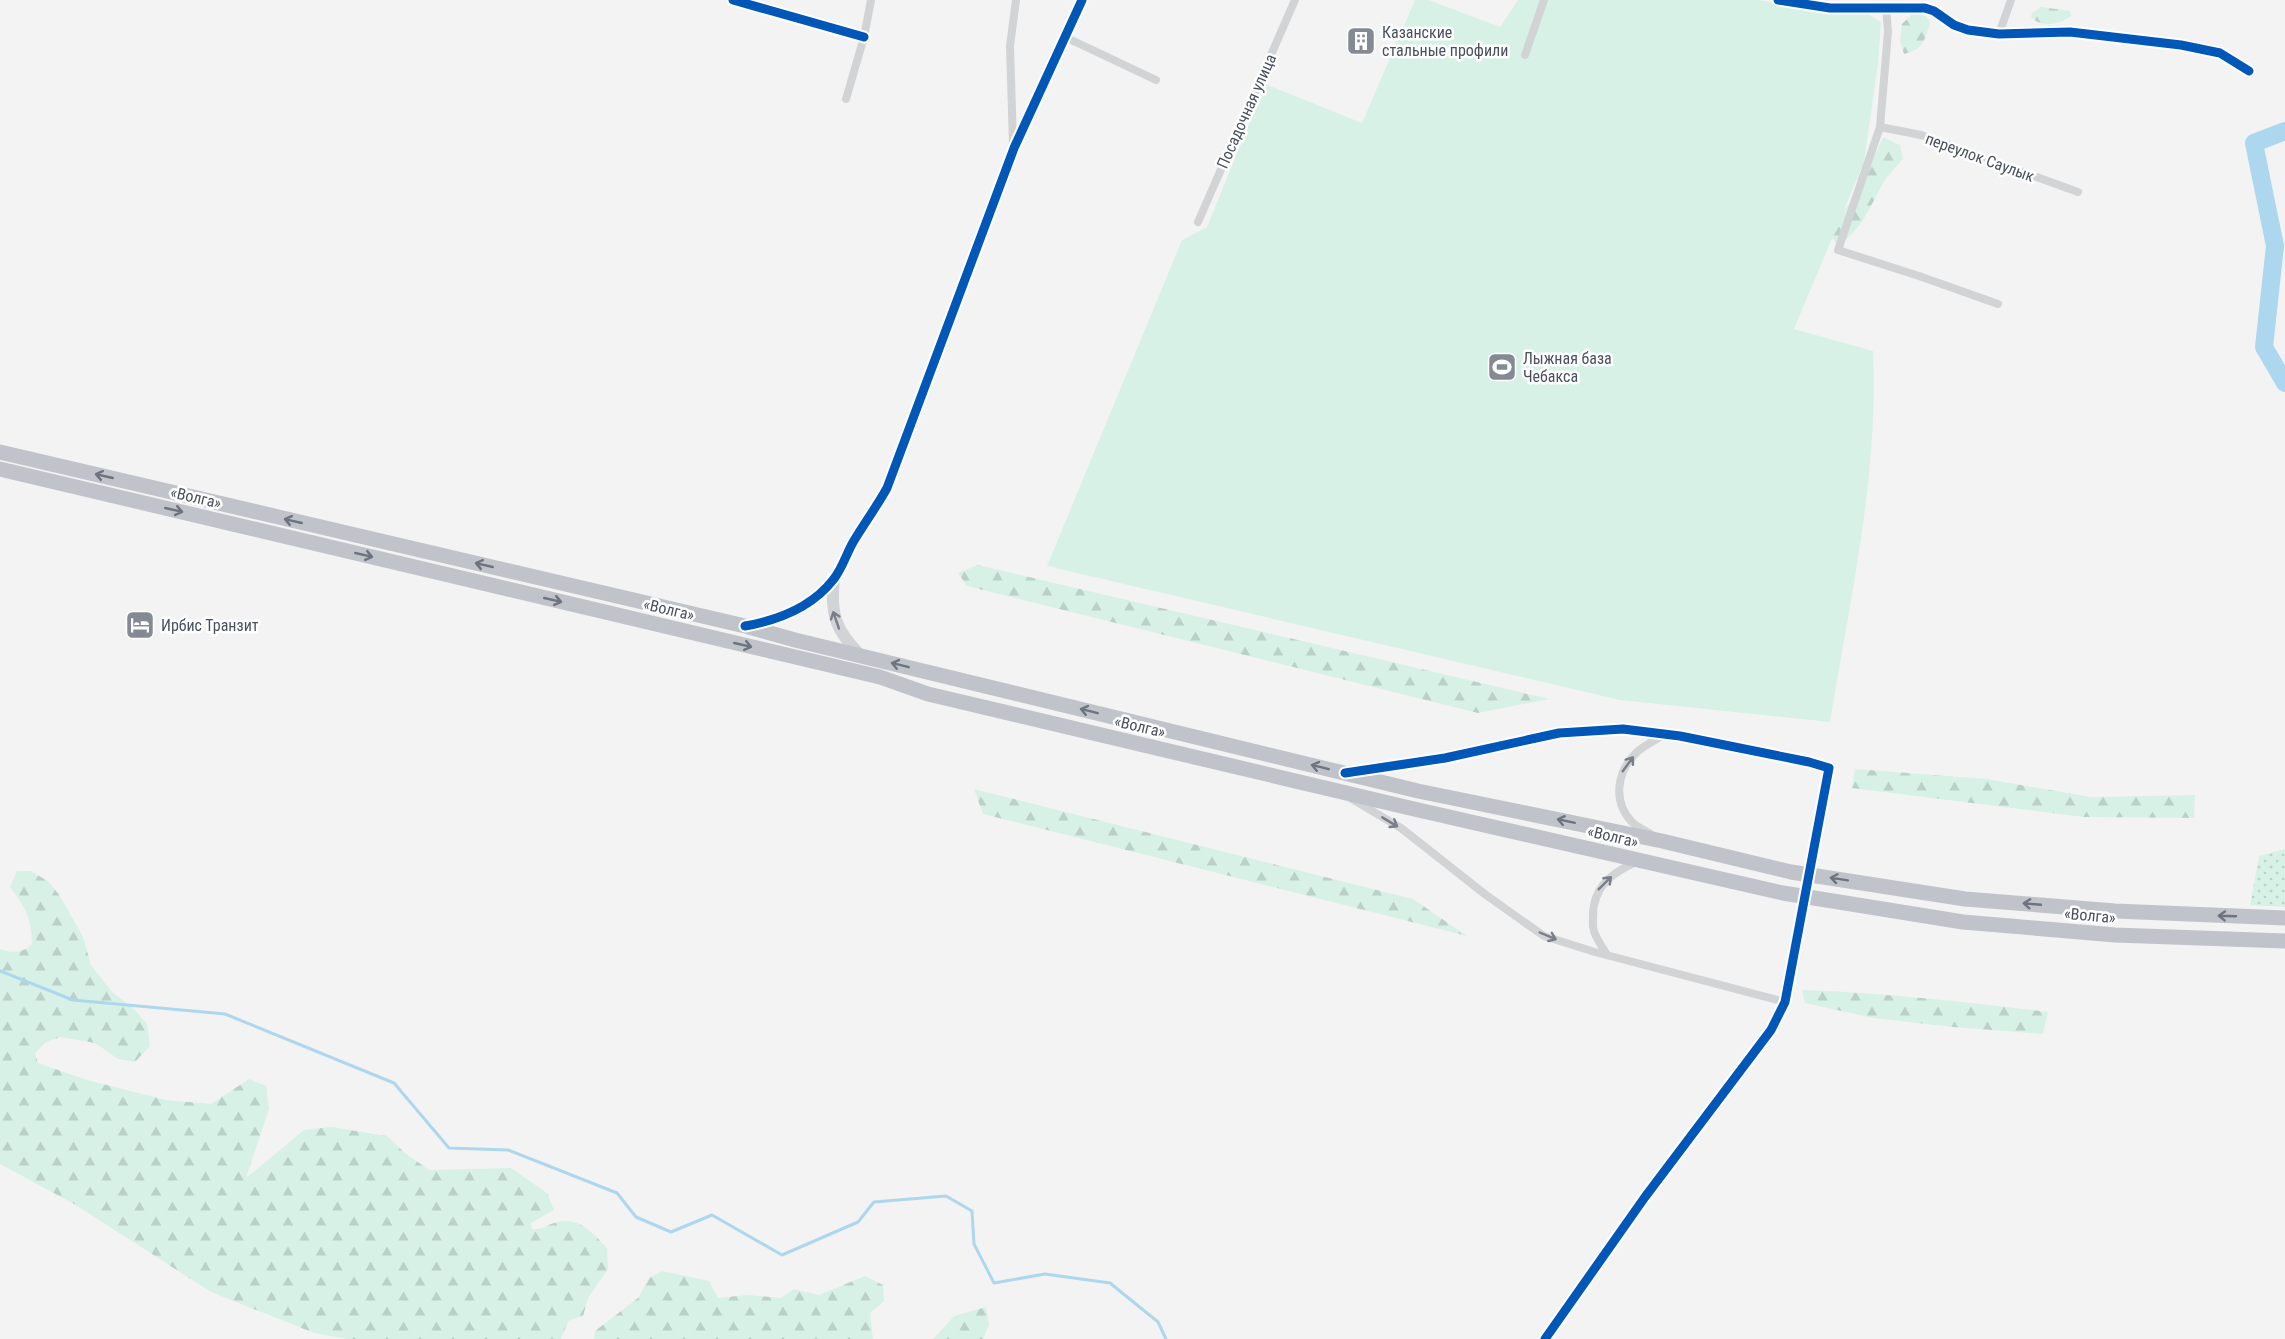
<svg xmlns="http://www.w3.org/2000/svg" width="2285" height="1339" viewBox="0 0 2285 1339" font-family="'Roboto Condensed',sans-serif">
	<defs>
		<pattern id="grass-dots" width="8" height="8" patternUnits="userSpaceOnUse" patternTransform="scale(1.5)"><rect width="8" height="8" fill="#d8f1e6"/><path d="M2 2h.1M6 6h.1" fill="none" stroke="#bbd0c8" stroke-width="1.8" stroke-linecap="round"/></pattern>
		<pattern id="forest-firs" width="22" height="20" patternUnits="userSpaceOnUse" patternTransform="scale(1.5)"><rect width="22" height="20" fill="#d8f1e6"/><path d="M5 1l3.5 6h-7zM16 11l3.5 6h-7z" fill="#bbd0c8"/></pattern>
	</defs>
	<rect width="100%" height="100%" fill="#f3f3f3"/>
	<path fill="url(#grass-dots)" d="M2285,849v58l-35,-2 9,-49z"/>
	<g fill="url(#forest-firs)">
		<path d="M2041,7l29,4 1,5c-12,9 -29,12 -40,1l1,-4z"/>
		<path d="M1916,10l10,6 4,7c-6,18 -6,26 -26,31l-4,-13 2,-17z"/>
		<path d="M1883,137l17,8 3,14c-8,9 -18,19 -23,30 -12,22 -20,42 -42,57l-7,-10 5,-17 21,-24z"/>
		<path d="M978,565l571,134 -71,14 -511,-127 -9,-13z"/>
		<path d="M1855,769l132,10 104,18 104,-2 -1,23 -110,-1 -232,-29z"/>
		<path d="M974,789l439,110 54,37 -484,-122z"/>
		<path d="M17,871h14l18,11 11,14 23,41 8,28 21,27 22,17 13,15 3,22 -15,16 -17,-3 -23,-16 -35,-6 -15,6 -10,10 3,10 49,17 79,20 45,4 38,-25 17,7 3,23 -23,69 58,-48 27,-3 56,9 18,17 24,17 82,-2 36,25 7,17 -23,13 1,6c10,1 13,-3 22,-6 24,-8 38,9 53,25l1,21 -20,29 -5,18 -15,5 -7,18h-213l-34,-6 -103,-41 -137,-88 -74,-40v-215c12,5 23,4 32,-5 -1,-28 -6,-35 -22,-57z"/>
		<path d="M1802,990c83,3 164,12 246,22l-5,22 -90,-7 -80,-9 -68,-15z"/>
		<path d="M662,1271l47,10 9,17 30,-3 33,3 13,-9 25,6 46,-19 18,9 1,16 -14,12 3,26h-279l1,-8 43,-33 11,-20z"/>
		<path d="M986,1307l3,18 -6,14h-50l21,-23z"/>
	</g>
	<path fill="#d8f1e6" d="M1415,0h14l71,27 18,-27h239l111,14 13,8 -3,42 -14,98 -70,167 79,22c6,124 -23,248 -43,371l-210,-22 -573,-134 135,-326 25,-13 58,-143 97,39z"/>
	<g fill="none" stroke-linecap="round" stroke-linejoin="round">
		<path stroke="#acd7ef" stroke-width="3" d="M0,971l73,29 152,14 169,69 55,65 59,2 109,43 19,24 35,15 41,-17 70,40 76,-33 16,-20 72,-6 26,15 2,33 20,39 51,-9 65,9 48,39 8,17"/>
		<path stroke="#acd7ef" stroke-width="18" d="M2285,131l-31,12 21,103 -11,101 21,36"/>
		<g stroke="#d1d3d5" stroke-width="8">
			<path d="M733,0l131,37"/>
			<path d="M1778,0l52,8h95l9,3 20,14 14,5 31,4 71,-2 111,13 39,8 29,18"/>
			<path d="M1886,7l2,25 -8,95 -42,123 81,26 79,28"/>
			<path d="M1999,34l12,-34"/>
			<path d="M1065,37l91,43"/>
			<path d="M1525,55l19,-55"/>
			<path d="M846,99l18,-62 7,-37"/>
			<path d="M1880,127l41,8 157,57"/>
			<path d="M1013,145l-3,-99 6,-46"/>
			<path d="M1198,222l97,-222"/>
			<path d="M1354,772l91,-14 114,-25 64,-4 57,7 129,26 20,6 -44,234 -14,28 -126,167 -100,142"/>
			<path d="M1352,799l49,29 85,67 58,41 51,16 190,50"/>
			<path d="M1652,835c-6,-4 -15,-8 -20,-13 -20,-21 -15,-51 5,-70 8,-7 19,-12 28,-18"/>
			<path d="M1607,955c-4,-7 -9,-14 -12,-21 -3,-5 -2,-12 -2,-18 0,-30 20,-44 45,-55"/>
		</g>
		<g stroke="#d1d3d7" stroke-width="12">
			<path d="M834,579c-4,35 1,50 26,76"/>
			<path d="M747,625c33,-5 66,-18 87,-46 9,-12 13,-28 21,-41 11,-17 22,-32 32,-50l127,-340 68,-148"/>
		</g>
		<g stroke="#c0c3ca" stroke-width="15">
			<path d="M0,452l745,174 50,14 623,151 244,50 129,31 174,27 150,12 170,7"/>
			<path d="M0,469l880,208 48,17 486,115 369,84 180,29 152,13 170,6"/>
		</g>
		<g stroke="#fff" stroke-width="13">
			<g id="cycleway">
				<path d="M733,0l131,37"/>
				<path d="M1778,0l52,8h95l9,3 20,14 14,5 31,4 71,-2 111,13 39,8 29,18"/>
				<path d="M745,626c34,-6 66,-18 88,-46 10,-12 14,-29 22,-41 11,-18 22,-33 32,-51l127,-340 68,-148"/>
				<path d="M1345,773l100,-15 114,-25 64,-4 57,7 129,26 20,6 -44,234 -14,28 -126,167 -100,142"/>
			</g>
		</g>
		<use href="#cycleway" stroke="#0057b8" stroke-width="9"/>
	</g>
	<defs><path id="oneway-shaft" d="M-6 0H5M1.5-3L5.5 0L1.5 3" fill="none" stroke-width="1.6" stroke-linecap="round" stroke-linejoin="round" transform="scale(1.5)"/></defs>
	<g stroke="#6d737f">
		<use href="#oneway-shaft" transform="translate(104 476) rotate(-167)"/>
		<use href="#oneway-shaft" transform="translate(174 510) rotate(13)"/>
		<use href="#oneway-shaft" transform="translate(293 521) rotate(-167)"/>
		<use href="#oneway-shaft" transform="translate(364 555) rotate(13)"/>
		<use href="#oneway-shaft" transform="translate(484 565) rotate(-167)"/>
		<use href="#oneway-shaft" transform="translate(553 600) rotate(13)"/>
		<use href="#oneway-shaft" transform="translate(743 645) rotate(13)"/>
		<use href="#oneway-shaft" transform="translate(900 665) rotate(-166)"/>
		<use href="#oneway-shaft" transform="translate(1089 711) rotate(-166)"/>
		<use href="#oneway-shaft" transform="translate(1320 767) rotate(-166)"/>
		<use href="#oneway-shaft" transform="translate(1566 821) rotate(-168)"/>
		<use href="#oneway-shaft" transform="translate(1839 879) rotate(-171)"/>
		<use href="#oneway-shaft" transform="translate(2032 904) rotate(-175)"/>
		<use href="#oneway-shaft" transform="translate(2227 916) rotate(-178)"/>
	</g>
	<use stroke="#797e89" href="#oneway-shaft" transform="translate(836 620) rotate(-109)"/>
	<g stroke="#797e88">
		<use href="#oneway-shaft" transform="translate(1628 764) rotate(-54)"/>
		<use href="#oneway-shaft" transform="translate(1390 822) rotate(31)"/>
		<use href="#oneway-shaft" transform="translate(1605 883) rotate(-45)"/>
		<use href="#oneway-shaft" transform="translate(1548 936) rotate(23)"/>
	</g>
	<defs>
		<g id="building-square" transform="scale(1.5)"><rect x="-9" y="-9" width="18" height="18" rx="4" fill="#848a93" stroke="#fff"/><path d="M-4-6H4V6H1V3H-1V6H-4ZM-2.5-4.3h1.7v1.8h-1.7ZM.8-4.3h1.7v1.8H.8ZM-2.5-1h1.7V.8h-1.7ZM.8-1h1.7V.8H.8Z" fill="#fff"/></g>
		<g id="stadium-square" transform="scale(1.5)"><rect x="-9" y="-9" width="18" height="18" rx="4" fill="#848a93" stroke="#fff"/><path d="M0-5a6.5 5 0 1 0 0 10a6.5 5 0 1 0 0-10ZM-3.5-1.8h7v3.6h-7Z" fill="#fff"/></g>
		<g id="hotel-square" transform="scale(1.5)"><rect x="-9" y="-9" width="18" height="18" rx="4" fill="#848a93" stroke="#fff"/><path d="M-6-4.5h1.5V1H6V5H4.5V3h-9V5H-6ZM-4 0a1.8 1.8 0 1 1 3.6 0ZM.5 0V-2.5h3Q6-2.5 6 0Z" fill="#fff"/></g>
	</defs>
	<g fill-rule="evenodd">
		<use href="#building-square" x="1361" y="41"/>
		<use href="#stadium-square" x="1502" y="367"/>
		<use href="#hotel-square" x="140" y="625"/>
	</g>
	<g text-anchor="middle" stroke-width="5" stroke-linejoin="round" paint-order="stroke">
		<g font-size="16" fill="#49515f" stroke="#fff" text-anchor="start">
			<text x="1382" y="38">Казанские<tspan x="1382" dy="18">стальные профили</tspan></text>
			<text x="1523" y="364">Лыжная база<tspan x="1523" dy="18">Чебакса</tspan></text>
			<text x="161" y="631">Ирбис Транзит</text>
		</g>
		<g font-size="16" fill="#49515f" stroke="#fff">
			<text transform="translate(1246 111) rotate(-66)" y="6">Посадочная улица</text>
			<text transform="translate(1980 157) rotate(20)" y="6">переулок Саулык</text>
			<text transform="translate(196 497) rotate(13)" y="6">«Волга»</text>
			<text transform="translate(669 609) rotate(13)" y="6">«Волга»</text>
			<text transform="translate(1140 726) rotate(13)" y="6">«Волга»</text>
			<text transform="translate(1613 836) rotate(13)" y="6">«Волга»</text>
			<text transform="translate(2090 915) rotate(5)" y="6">«Волга»</text>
		</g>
	</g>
</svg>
